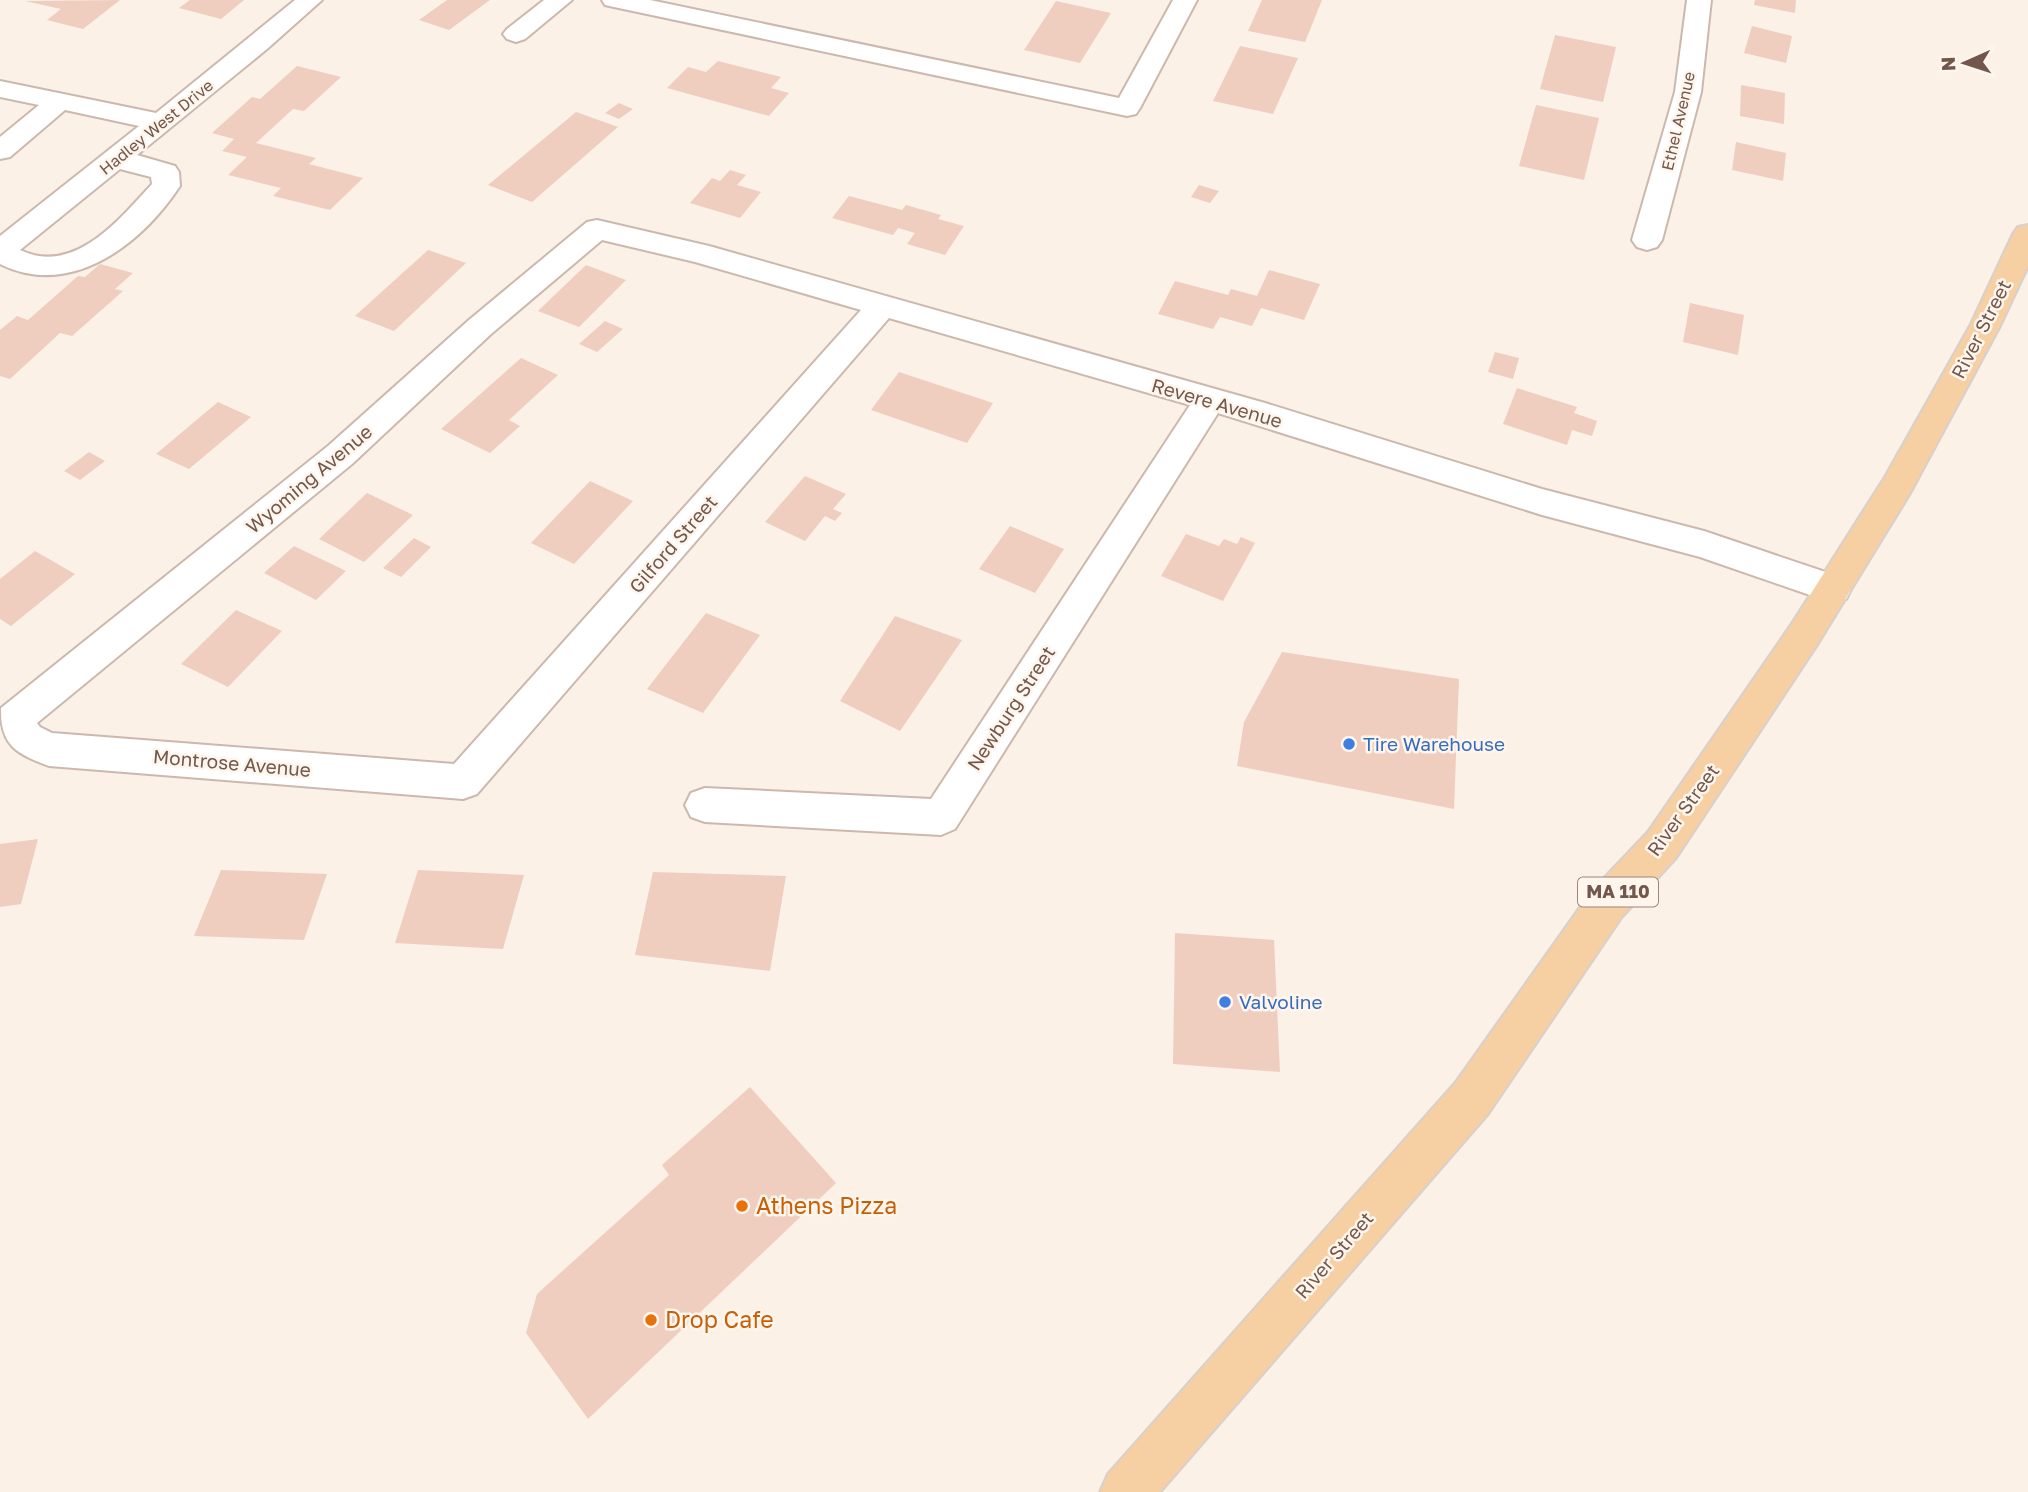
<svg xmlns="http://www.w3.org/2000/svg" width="2028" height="1492" viewBox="0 0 2028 1492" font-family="'Golos Text',sans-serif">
	<rect width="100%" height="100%" fill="#fbf1e7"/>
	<g fill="#efcec0">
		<path d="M120,0l-37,29 -36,-9 14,-11 -36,-8z"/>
		<path d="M190,0h54l-23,19 -42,-11z"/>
		<path d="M447,0h43l-41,30 -30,-10z"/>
		<path d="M1262,0h60l-17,42 -57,-11z"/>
		<path d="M1755,0h41l-1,13 -41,-8z"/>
		<path d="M1056,1l55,12 -31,50 -56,-13z"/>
		<path d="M1752,26l40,10 -6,27 -42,-10z"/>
		<path d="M1555,35l61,12 -13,55 -63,-13z"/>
		<path d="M1240,46l58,12 -25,56 -60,-13z"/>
		<path d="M718,61l63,16 -10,11 18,5 -20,23 -102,-28 21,-21 18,5z"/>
		<path d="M297,66l44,11 -37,34 -11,-2 -37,34 60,15 -7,6 54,14 -33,32 -57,-14 8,-8 -53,-13 19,-18 -25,-6 12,-12 -22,-6 40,-36 8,2z"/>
		<path d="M1741,85l44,8 -1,31 -44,-8z"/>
		<path d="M619,103l14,6 -14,10 -14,-6z"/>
		<path d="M1536,105l63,13 -15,62 -65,-14z"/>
		<path d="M576,112l42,15 -86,75 -44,-17z"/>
		<path d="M1736,142l50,11 -3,28 -51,-11z"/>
		<path d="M730,170l16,5 -9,10 24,7 -21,26 -50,-15 22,-25 8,3z"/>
		<path d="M1199,185l20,6 -9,12 -19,-6z"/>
		<path d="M849,196l53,14 4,-5 35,10 -3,4 26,7 -19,29 -38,-11 8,-11 -17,-5 -5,7 -61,-17z"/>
		<path d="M428,250l38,13 -72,68 -39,-15z"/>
		<path d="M100,264l33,9 -18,16 8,2 -51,45 -12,-3 -50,46 -10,-3v-46l17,-14 11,4 50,-44 7,1z"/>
		<path d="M586,265l40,15 -47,47 -41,-16z"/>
		<path d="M1269,270l51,14 -16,36 -43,-12 -9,18 -32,-9 -7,12 -55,-15 17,-33 53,14 3,-6 26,7z"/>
		<path d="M1690,303l54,12 -6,40 -55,-13z"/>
		<path d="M605,321l18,8 -26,23 -18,-8z"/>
		<path d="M1495,352l24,6 -6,21 -25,-7z"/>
		<path d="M521,358l37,17 -49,45 11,6 -30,27 -49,-24z"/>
		<path d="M899,372l94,31 -26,40 -96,-33z"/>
		<path d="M1517,388l60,19 -3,6 23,8 -5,15 -20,-6 -5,15 -64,-21z"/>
		<path d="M218,402l33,15 -62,52 -33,-15z"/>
		<path d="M89,452l16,9 -25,19 -16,-9z"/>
		<path d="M805,476l41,18 -13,15 9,4 -7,8 -10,-5 -20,25 -40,-19z"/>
		<path d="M590,481l43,20 -59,63 -43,-21z"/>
		<path d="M367,493l46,22 -49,47 -45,-23z"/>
		<path d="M1010,526l54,23 -29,44 -56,-24z"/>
		<path d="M1186,534l33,12 5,-7 13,5 4,-7 14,6 -32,58 -62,-25z"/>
		<path d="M414,538l17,9 -30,30 -18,-9z"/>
		<path d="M294,546l52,25 -30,29 -52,-27z"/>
		<path d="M35,551l40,23 -64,52 -11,-7v-40z"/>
		<path d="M236,610l46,21 -54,56 -47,-23z"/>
		<path d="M706,613l54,22 -57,78 -56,-24z"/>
		<path d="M895,616l67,24 -62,91 -60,-30z"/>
		<path d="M1282,652l177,27 -5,130 -217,-43 7,-44z"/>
		<path d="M38,839l-17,65 -21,3v-63z"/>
		<path d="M221,870l106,4 -23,66 -110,-4z"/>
		<path d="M418,870l106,5 -21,74 -108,-6z"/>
		<path d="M653,872l133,4 -16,95 -135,-16z"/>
		<path d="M1175,933l99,7 6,132 -107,-8z"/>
		<path d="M750,1087l86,96 -248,236 -62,-86 11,-39 132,-119 -7,-10z"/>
	</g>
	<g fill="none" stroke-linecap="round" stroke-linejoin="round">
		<g stroke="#ccb8ad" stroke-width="4">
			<g id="minor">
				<path d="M295,0h27l-55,49 -130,106 38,11 4,6 1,14c-39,59 -109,113 -180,78v-28l139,-110 -74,-16 -55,47 -10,2v-22l39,-32 -39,-8v-16l156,32zM120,169l31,8 1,7c-33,36 -78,92 -132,66z"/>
				<path d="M544,0h28l-47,39 -9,3 -9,-3 -4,-5 4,-5z"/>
				<path d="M602,0h48l469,98 54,-98h24l-57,108 -4,6 -9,2 -513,-109 -9,-2z"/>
				<path d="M1687,0h24l-10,92 -39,148 -5,7 -10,3 -10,-3 -5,-7 43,-148z"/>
				<path d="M597,220l112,26 556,157 277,86 162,42 142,48 5,10 -5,10 -13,4 -133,-46 -158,-42 -324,-102 -263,416 -14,6 -236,-13 -14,-5 -6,-12 6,-12 14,-5 226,11 259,-394 -301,-87 -412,476 -14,5 -414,-33c-32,-12 -49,-20 -48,-58l327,-262 141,-126 118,-98zM602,240l93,22 166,48 -407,454 -402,-31 -12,-6 -3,-4 315,-259 139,-130z"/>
			</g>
		</g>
		<g stroke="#d8d0cd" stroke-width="4">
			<path id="major" d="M2028,225v41l-28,60 -91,169 -92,150 -141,213 -55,60 -133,196 -328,378h-60l8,-18 348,-392 135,-190 57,-60 143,-207 94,-148 85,-151 43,-92 5,-7z"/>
		</g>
		<use href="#minor" fill="#fff" fill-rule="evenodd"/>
		<use href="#major" fill="#f6cfa3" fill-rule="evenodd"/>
	</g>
	<g fill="#3f7fe0" stroke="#fef6ed" stroke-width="2.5">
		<circle cx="1349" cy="744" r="7"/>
		<circle cx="1225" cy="1002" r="7"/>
	</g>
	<g fill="#e8710a" stroke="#fef6ed" stroke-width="2.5">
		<circle cx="742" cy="1206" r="7"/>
		<circle cx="651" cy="1320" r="7"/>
	</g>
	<g text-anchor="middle" stroke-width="5" stroke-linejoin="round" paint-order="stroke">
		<g font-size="16" fill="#73574c" stroke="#fef6ed">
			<text transform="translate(1678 121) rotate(-77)" y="6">Ethel Avenue</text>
			<text transform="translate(156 127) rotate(-39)" y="6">Hadley West Drive</text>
		</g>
		<rect fill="#fef6ed" stroke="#9d877c" stroke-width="2" x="1578" y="877.5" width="80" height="29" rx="5"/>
		<g font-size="18" font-weight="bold" fill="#73574c">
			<text x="1618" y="898">MA 110</text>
		</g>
		<g font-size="19" fill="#73574c" stroke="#fef6ed">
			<text transform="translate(1981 329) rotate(-63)" y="7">River Street</text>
			<text transform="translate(1217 403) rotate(16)" y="7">Revere Avenue</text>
			<text transform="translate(309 479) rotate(-40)" y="7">Wyoming Avenue</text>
			<text transform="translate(673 544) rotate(-49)" y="7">Gilford Street</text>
			<text transform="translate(1011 708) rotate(-57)" y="7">Newburg Street</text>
			<text transform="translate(232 763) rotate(5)" y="7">Montrose Avenue</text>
			<text transform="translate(1683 810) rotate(-54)" y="7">River Street</text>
			<text transform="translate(1334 1255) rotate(-49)" y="7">River Street</text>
		</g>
		<g font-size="19" fill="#366cbe" stroke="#fef6ed" text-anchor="start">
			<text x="1363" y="751">Tire Warehouse</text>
			<text x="1239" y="1009">Valvoline</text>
		</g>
		<g font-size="23" fill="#c56008" stroke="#fef6ed" text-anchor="start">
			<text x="756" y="1214">Athens Pizza</text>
			<text x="665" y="1328">Drop Cafe</text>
		</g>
	</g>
	<g transform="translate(1965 63) rotate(267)" stroke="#fef6ed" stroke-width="5" paint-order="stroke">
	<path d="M0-5L12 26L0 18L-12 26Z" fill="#73574c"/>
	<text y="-10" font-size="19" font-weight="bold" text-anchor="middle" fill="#73574c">N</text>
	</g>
</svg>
